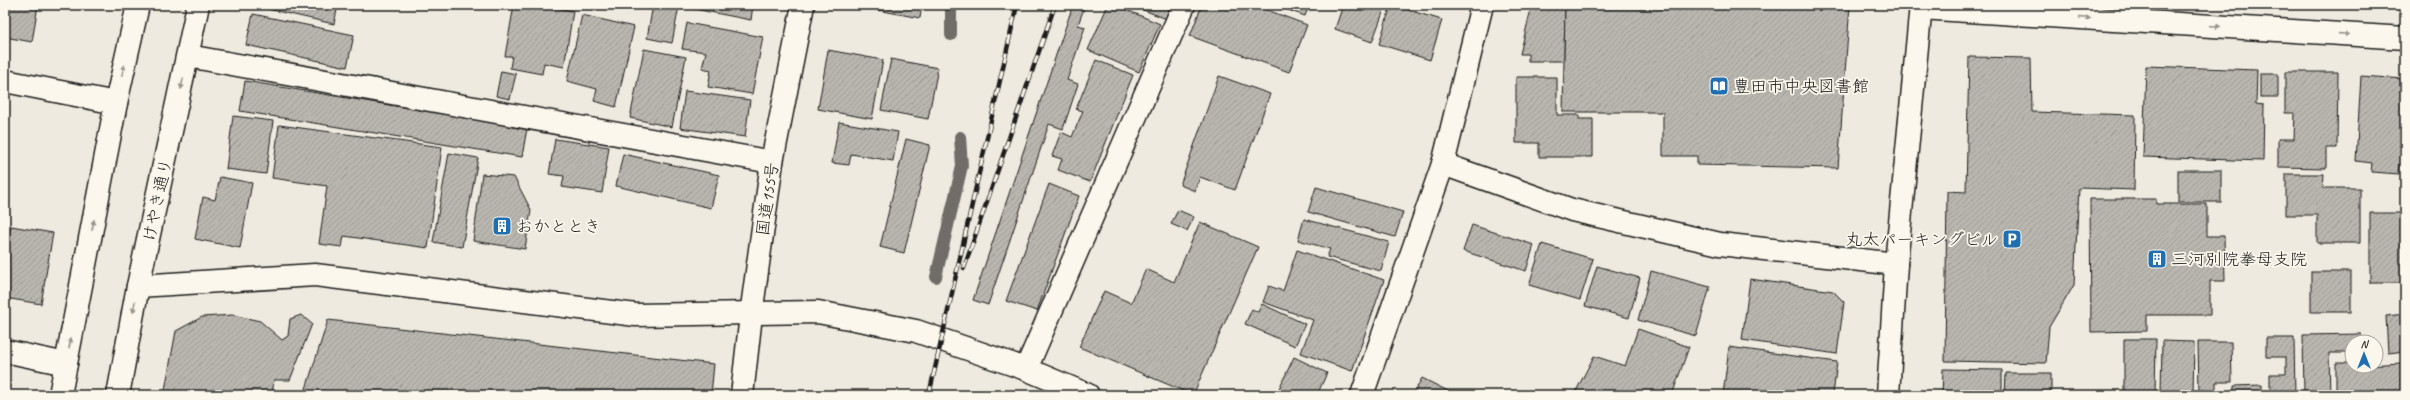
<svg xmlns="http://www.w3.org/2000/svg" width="2410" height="400" viewBox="0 0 2410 400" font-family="Caveat,'Klee One',sans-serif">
	<defs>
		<pattern id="building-hatch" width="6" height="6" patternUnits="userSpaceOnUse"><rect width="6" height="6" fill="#b9b6af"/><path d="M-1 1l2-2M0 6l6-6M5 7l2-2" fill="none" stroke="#9e9c96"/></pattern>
	</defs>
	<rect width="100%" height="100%" fill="#eeeadf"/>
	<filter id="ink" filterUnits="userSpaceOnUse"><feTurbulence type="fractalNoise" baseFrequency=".025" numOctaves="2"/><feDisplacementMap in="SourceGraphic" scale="8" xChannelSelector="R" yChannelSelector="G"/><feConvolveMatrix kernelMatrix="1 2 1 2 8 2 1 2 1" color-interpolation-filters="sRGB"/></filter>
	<g filter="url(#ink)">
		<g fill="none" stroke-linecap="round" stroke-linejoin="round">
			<g stroke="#6f6d69" stroke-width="12">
				<path d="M951,5v30"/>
				<path d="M936,277l26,-111 -2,-29"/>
			</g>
		</g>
		<g fill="url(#building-hatch)" stroke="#1c1c1c">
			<path d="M5,5h33l-6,37 -27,-5z"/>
			<path d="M250,5h88l-4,19z"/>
			<path d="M514,5h27l32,6 -9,56 -20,-4 -2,11 -32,-6 2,-12h-7z"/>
			<path d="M653,5h100l-2,15 -72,-14 -7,37 -25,-5z"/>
			<path d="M851,5h71l-2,13z"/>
			<path d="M1073,5h12l-7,20 7,2 -18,53 11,4 -15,45 -14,-5 -61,181 -15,-5z"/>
			<path d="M1108,5h7l45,19 -21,48 -51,-22z"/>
			<path d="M1130,5h42l-5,14z"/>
			<path d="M1202,5h52l53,20 -18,47 -99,-36z"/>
			<path d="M1274,5h35l-4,11z"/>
			<path d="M1343,5h27l14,5 -12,32 -37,-13z"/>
			<path d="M1391,5l51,15 -12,40 -51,-16z"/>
			<path d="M1532,5h33l-1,56h-36v-7h-8z"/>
			<path d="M1565,5h285l-12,163 -141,-3v-9h-34v-44h-100z"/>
			<path d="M253,14l101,21 -7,32 -101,-22z"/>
			<path d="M582,15l52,12 -18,80 -22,-6 3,-12 -30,-8z"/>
			<path d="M687,23l76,14 -11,57 -44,-7 3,-17 -9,-2 4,-16 -24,-3z"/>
			<path d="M644,49l42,8 -14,70 -42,-9z"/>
			<path d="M828,50l55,10 -11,59 -54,-10z"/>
			<path d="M1969,57l62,1 1,54 103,3 -1,75 -55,-2 -5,97 -25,42 -3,36 -101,-2 2,-170 19,1z"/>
			<path d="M891,59l47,9 -10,51 -47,-9z"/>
			<path d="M1096,60l37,15 -43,107 -32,-12 4,-11 -10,-3 9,-24 11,5 11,-26 -7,-2z"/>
			<path d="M2146,66l111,4 -1,34 8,1 -1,56 -120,-4z"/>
			<path d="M501,71l15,3 -6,25 -14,-3z"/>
			<path d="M2285,72h53l-1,76h-11v20l-48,-1v-28h16l1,-26h-10z"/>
			<rect x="2260" y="74" width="18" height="23"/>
			<path d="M1219,76l51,18 -35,96 -35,-13 -5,14 -15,-6z"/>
			<path d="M2361,76l44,3v86l-5,-1 -1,10 -28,-2 1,-9 -16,-2z"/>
			<path d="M1516,77h41v38h22v4h14v38h-54v-14h-23z"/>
			<path d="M245,81l282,47 -5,29 -282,-46z"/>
			<path d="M685,91l65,9 -5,37 -65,-9z"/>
			<path d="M233,116l40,5 -7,53 -40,-5z"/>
			<path d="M839,122l59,10 -5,29 -42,-7 -2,11 -17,-2z"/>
			<path d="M279,125l163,22 -14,101 -84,-12 -2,11 -23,-3 8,-58 -55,-8z"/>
			<path d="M555,139l54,8 -7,46 -40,-6 2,-11 -15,-2z"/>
			<path d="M906,139l24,6 -26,108 -24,-6z"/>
			<path d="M449,153l29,5 -16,89 -29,-5z"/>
			<path d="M623,154l96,21 -8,33 -95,-22z"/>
			<rect x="2178" y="170" width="43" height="32"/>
			<path d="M482,174l32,3 17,33 -6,39 -52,-8z"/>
			<path d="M2286,174h38l-1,14h37v55h-43v-28h-31z"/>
			<path d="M220,177l32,6 -12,65 -45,-9 8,-42 12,3z"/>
			<path d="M1049,184l30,12 -42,115 -31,-10z"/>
			<path d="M1316,187l87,25 -8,25 -87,-25z"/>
			<path d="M2090,199h66v5h51v32h17l1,45h-15v34h-63v16l-56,1z"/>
			<path d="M1178,210l16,7 -7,14 -16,-7z"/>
			<path d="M2370,213h34l1,70h-35z"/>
			<path d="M1304,219l85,23 -8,29 -54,-14 3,-8 -32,-9z"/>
			<path d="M1200,222l58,25 -65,148 -114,-48 25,-56 27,12 15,-34 28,13z"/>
			<path d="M1472,225l62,20 -8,26 -63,-20z"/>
			<path d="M11,226l42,7 -12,71 -36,-6v-37z"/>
			<path d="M1542,244l51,15 -13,41 -51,-15z"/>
			<path d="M1297,250l87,30 -32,91 -51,-18 12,-33 -50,-18 6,-16 14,5z"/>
			<path d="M1597,266l43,12 -11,40 -44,-12z"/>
			<path d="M1651,271l59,16 -14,49 -58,-16z"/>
			<rect x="2311" y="272" width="40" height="40"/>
			<path d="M1750,279l83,12 11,11 -7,52 -95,-14z"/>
			<path d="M1262,304l43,20 -10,22 -50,-22 7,-15 6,3z"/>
			<path d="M2405,314v37l-17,2 -2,-37z"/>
			<path d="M233,315l27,6 22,19 6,-4 2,-17 11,-4 11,9 -22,56h-16l-2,15h-108l12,-64 26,-14z"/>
			<path d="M328,320l386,44 -3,31h-407z"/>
			<path d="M1638,329l51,18 -17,48h-98l20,-39 31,10z"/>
			<path d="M2361,334v8h-9v11h-23l1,42h-26l-1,-60z"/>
			<path d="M2266,338h28l1,57h-25v-21h16v-17h-20z"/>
			<path d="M2124,339h32l-1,56h-31z"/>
			<path d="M2162,341l32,1 -1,53h-32z"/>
			<path d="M2198,342h33l1,40h-16v9l-17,1z"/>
			<path d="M1729,347l108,15 -4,33h-110z"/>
			<path d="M1294,357l33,16 -10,22h-41z"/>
			<path d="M2336,363h16v3l49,-3v32h-65z"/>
			<path d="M1943,369l59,1v25h-60z"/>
			<path d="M2006,373h45v22h-46z"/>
			<path d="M1422,378l34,17h-43z"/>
			<path d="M2262,385v10h-28v-9z"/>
		</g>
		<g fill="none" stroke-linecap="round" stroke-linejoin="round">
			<g stroke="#1c1c1c" stroke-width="25">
				<g id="minor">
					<path d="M1920,8l485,30"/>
					<path d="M188,56l584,106"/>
					<path d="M5,81l111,22"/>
					<path d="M1443,164l129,46 148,34 176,20"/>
					<path d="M138,286l177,-11 321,40 182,-3 98,19 110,38 62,26"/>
					<path d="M5,351l61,13"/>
					<path d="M1026,369l158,-364"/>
					<path d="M60,395l56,-292 22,-98"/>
					<path d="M118,395l20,-109 60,-281"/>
					<path d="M1362,395l81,-231 39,-159"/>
					<path d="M1888,395l8,-131 25,-259"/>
				</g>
			</g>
			<g stroke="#1c1c1c" stroke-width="25">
				<path id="highway" d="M742,395l9,-80 21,-153 31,-157"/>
			</g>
			<use href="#minor" stroke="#fbf7ec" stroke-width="22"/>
			<use href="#highway" stroke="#fbf7ec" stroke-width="22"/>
			<g stroke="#1c1c1c" stroke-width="4.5">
				<g id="rail">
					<path d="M964,268l91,-263"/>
					<path d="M929,395l88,-390"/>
				</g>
			</g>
			<use href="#rail" stroke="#fbf7ec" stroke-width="3" stroke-dasharray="9" stroke-linecap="butt"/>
		</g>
		<defs><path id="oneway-solid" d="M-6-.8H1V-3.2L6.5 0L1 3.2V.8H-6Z"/></defs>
		<g fill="#97948e">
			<use href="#oneway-solid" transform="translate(2085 18) rotate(4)"/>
			<use href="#oneway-solid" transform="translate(2215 26) rotate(4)"/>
			<use href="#oneway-solid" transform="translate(2344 34) rotate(4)"/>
			<use href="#oneway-solid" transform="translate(123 70) rotate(-78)"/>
			<use href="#oneway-solid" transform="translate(182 84) rotate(102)"/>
			<use href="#oneway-solid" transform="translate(93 225) rotate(-79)"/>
			<use href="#oneway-solid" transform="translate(134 307) rotate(100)"/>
			<use href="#oneway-solid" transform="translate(70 343) rotate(-79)"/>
		</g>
	</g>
	<defs>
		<g id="library-square" transform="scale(1)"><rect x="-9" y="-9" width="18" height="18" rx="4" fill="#1f6fb2" stroke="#fbf7ec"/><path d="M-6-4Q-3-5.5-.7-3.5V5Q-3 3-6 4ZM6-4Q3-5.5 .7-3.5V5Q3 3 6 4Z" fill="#fff"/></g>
		<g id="building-square" transform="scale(1)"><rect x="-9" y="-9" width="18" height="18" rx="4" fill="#1f6fb2" stroke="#fbf7ec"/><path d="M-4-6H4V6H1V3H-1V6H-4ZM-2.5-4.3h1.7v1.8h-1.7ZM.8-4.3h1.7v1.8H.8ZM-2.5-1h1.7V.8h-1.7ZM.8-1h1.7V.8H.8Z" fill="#fff"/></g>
		<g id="parking-square" transform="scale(1)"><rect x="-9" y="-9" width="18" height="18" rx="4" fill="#1f6fb2" stroke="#fbf7ec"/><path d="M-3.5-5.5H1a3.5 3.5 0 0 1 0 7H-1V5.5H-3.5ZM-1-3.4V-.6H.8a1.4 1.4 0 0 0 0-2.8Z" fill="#fff"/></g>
	</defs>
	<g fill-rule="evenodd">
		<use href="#library-square" x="1719" y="86"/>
		<use href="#building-square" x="502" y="226"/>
		<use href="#parking-square" x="2012" y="239"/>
		<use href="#building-square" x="2157" y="259"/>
	</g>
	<g text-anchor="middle" stroke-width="3.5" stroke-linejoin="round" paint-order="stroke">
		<g font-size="17" fill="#1c1c1c" stroke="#fbf7ec" text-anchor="start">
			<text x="1733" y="92">豊田市中央図書館</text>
			<text x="516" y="232">おかととき</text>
			<text x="1998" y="245" text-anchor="end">丸太パーキングビル</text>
			<text x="2171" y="265">三河別院拳母支院</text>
		</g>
		<g font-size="17" fill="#1c1c1c" stroke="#fbf7ec">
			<text transform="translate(767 199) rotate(-82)" y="6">国道155号</text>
			<text transform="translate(157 200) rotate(-78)" y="6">けやき通り</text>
		</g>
	</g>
	<rect width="2410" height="400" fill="none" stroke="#fbf7ec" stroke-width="20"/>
	<rect x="10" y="10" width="2390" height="380" fill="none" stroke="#1c1c1c" stroke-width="1.5" filter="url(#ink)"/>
	<g transform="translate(2364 354)"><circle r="19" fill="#fbf7ec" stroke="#a29f99"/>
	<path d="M0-3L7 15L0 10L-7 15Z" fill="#1f6fb2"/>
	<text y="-6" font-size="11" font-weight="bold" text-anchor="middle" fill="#1c1c1c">N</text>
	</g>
</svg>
